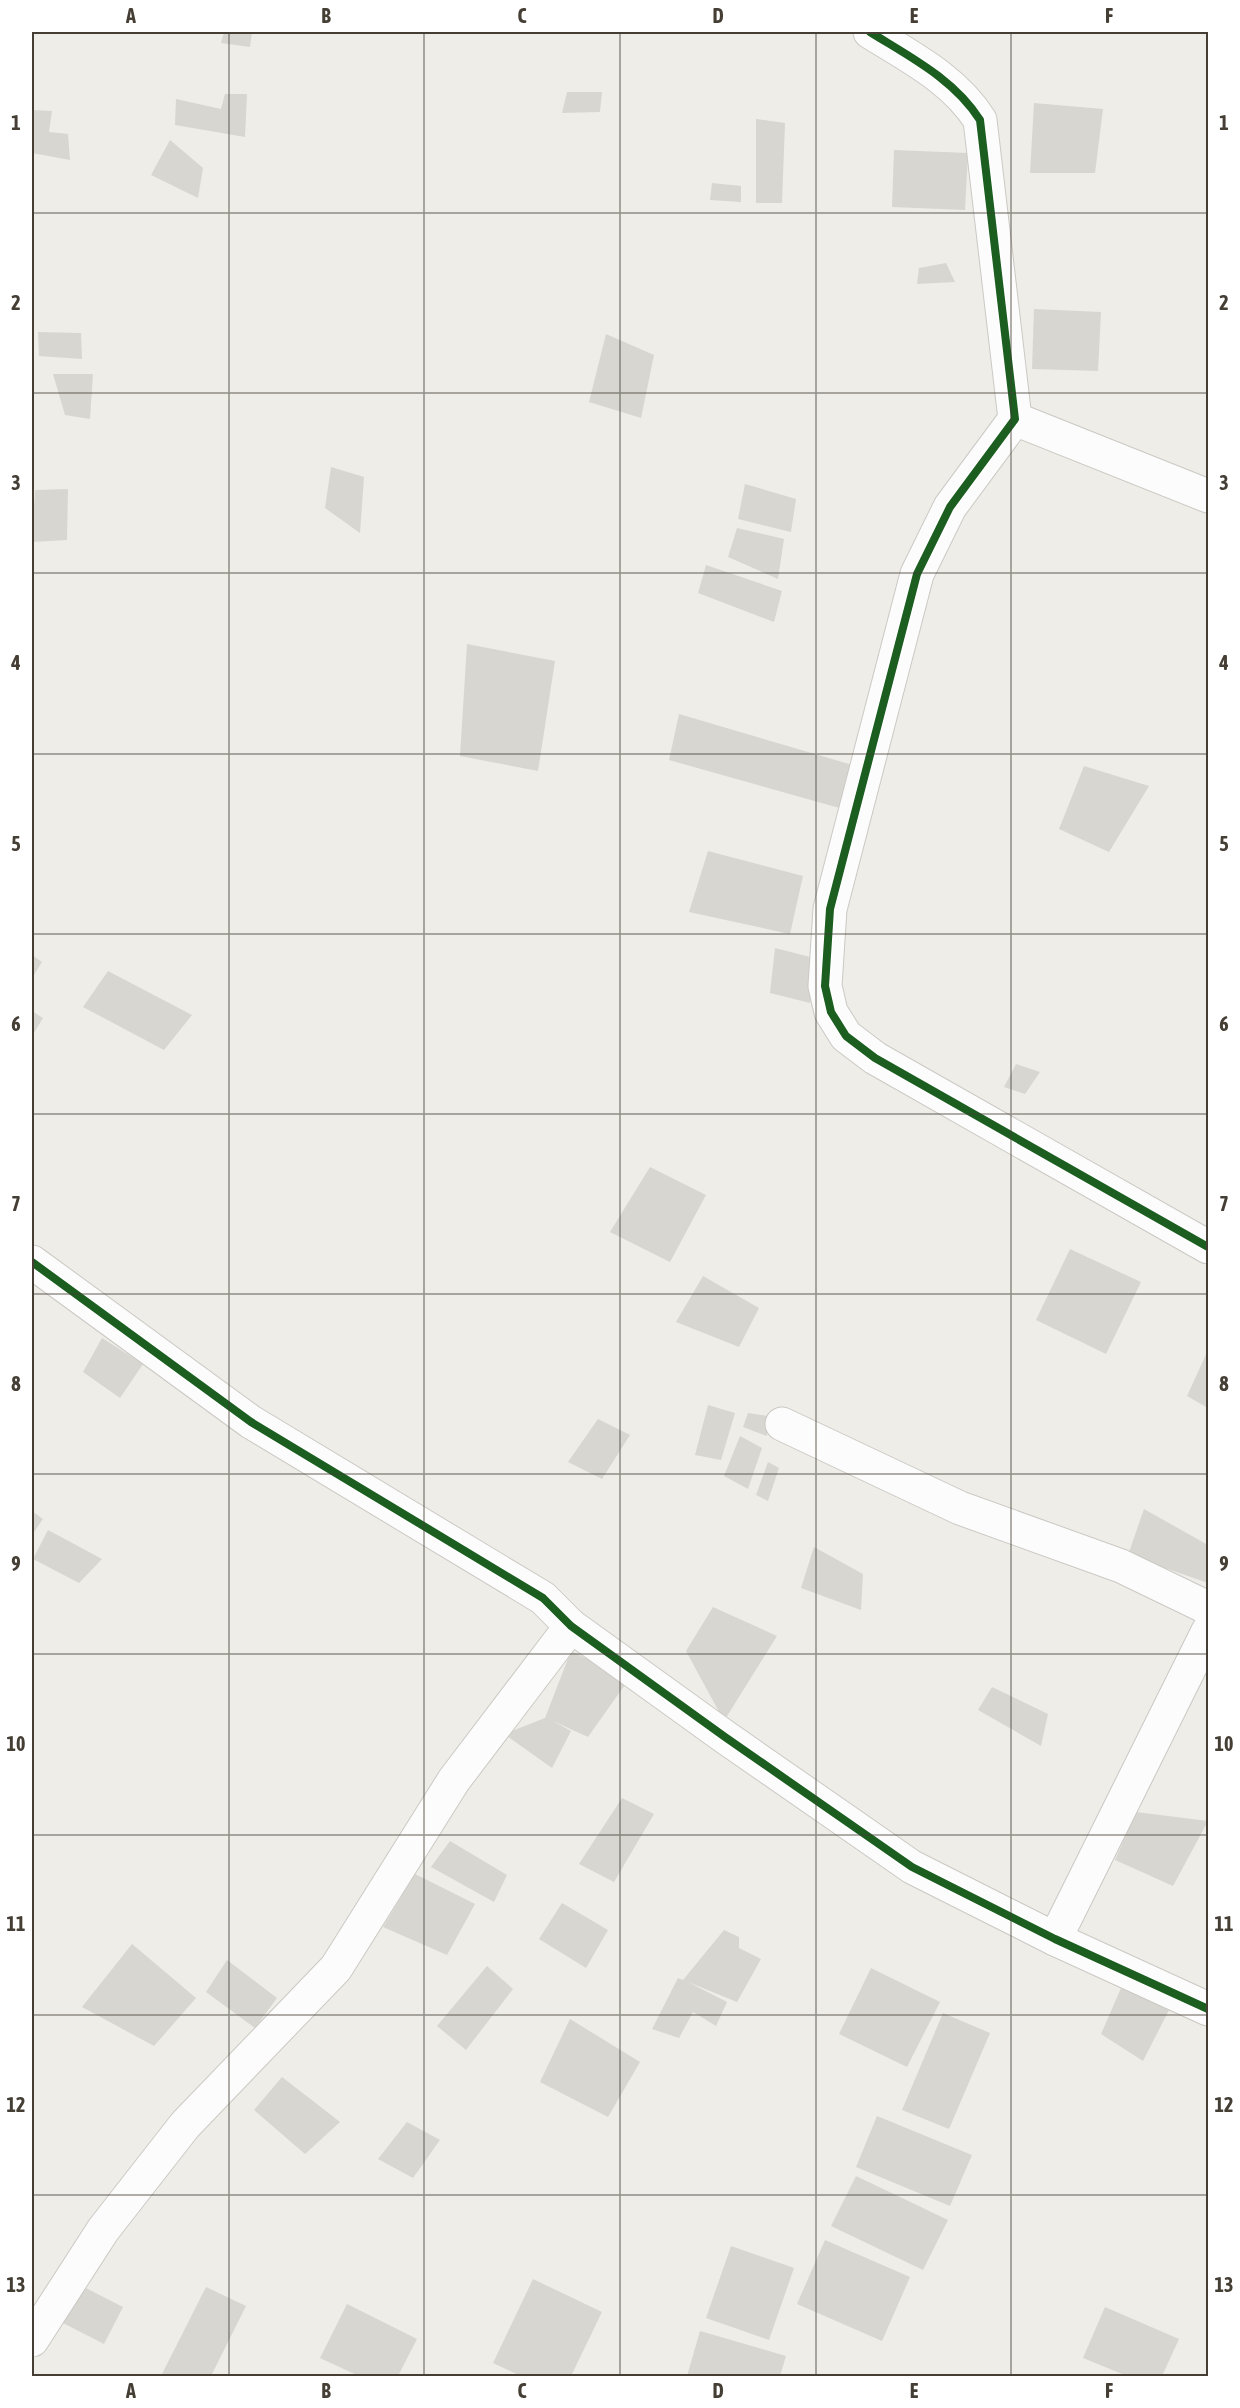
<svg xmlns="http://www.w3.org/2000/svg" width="1240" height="2408" viewBox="0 0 1240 2408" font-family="'Asap Condensed',sans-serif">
	<rect width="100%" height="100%" fill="#efede8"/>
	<g fill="#d8d6d1">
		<path d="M224,32h28l-2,15 -29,-4z"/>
		<path d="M567,92h35l-2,20 -38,1z"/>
		<path d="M225,94h22l-2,43 -70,-12 1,-26 45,10z"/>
		<path d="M1034,103l69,6 -8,64h-65z"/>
		<path d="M32,110l20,1 -3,21 19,2 2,26 -38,-7z"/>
		<path d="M756,119l29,4 -3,80h-26z"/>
		<path d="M170,140l33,28 -5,30 -47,-23z"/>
		<path d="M894,150l74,3 -3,57 -73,-3z"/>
		<path d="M712,183l29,3v16l-31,-2z"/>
		<path d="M946,263l9,19 -38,2 2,-16z"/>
		<path d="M1034,309l67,3 -3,59 -66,-2z"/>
		<path d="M38,332l43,1 1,26 -43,-3z"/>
		<path d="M606,334l48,21 -13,63 -52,-16z"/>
		<path d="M53,374h40l-3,45 -25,-4z"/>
		<path d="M331,467l33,10 -4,56 -35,-25z"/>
		<path d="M745,484l51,15 -5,33 -53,-13z"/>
		<path d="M68,489l-1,51 -35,2 3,-52z"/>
		<path d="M737,528l47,11 -6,40 -50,-22z"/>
		<path d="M706,565l76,26 -8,31 -76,-29z"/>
		<path d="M467,644l88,17 -17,110 -78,-15z"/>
		<path d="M679,714l187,55 -16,42 -181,-51z"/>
		<path d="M1084,766l65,20 -40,66 -50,-23z"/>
		<path d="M708,851l95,25 -13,58 -101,-22z"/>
		<path d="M775,948l43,11 -8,44 -40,-10z"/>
		<path d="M32,955l10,7 -10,16z"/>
		<path d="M108,971l84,44 -28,35 -81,-43z"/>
		<path d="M32,1011l11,7 -11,18z"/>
		<path d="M1016,1064l24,8 -15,22 -21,-7z"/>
		<path d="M650,1167l56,28 -36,67 -60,-30z"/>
		<path d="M1070,1249l71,33 -35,72 -70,-34z"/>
		<path d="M703,1276l56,32 -20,39 -63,-25z"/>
		<path d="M102,1338l41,26 -23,34 -37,-26z"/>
		<path d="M1208,1350v58l-21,-12z"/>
		<path d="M708,1405l27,8 -14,47 -26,-5z"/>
		<path d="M748,1413l20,3 -1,20 -24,-9z"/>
		<path d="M598,1419l32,16 -28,44 -34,-17z"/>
		<path d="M740,1436l22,12 -14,41 -24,-13z"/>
		<path d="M768,1462l11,6 -11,33 -12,-6z"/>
		<path d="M1144,1509l64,36v38l-80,-28z"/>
		<path d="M32,1511l11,8 -11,16z"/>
		<path d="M48,1530l54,29 -23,24 -46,-24z"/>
		<path d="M814,1547l49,27 -2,36 -60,-22z"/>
		<path d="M713,1607l64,29 -53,85 -38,-70z"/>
		<path d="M571,1651l58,28 -41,58 -35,-16 18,10 -19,37 -48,-34 41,-16z"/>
		<path d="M992,1687l56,27 -7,32 -63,-36z"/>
		<path d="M622,1798l32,16 -40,68 -35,-18z"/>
		<path d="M1136,1812l72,9 -35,65 -58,-26z"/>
		<path d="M450,1841l57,34 -13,27 -63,-35z"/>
		<path d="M415,1874l60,30 -28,51 -64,-28z"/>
		<path d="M562,1903l46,27 -22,38 -47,-29z"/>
		<path d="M724,1930l15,7v11l22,11 -24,43 -49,-20 39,20 -11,24 -23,-14 -14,26 -27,-9 26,-51 5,2z"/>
		<path d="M132,1944l64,54 -42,48 -72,-39z"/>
		<path d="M227,1960l50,38 -22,30 -49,-36z"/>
		<path d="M487,1966l26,23 -47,61 -29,-24z"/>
		<path d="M871,1968l69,34 -33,65 -68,-33z"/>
		<path d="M1125,1979l46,27 -28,55 -42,-27z"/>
		<path d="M943,2013l47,20 -41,96 -47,-19z"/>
		<path d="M570,2019l70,43 -32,55 -68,-35z"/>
		<path d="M282,2077l58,45 -35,32 -51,-44z"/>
		<path d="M877,2116l95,39 -22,51 -94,-39z"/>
		<path d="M407,2122l33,18 -27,38 -35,-19z"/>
		<path d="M856,2176l92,44 -25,50 -92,-44z"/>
		<path d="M825,2240l85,37 -28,64 -85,-37z"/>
		<path d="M731,2246l63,22 -25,72 -63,-22z"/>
		<path d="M533,2279l69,33 -31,64h-50l-28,-13z"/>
		<path d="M76,2283l47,24 -19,37 -47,-24z"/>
		<path d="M206,2287l40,19 -35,70h-50z"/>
		<path d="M347,2304l70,35 -19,37h-39l-39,-18z"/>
		<path d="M1105,2307l74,32 -17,37h-35l-44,-18z"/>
		<path d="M700,2331l86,25 -6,20h-93z"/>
	</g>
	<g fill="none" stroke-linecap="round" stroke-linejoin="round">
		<g stroke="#cbc9c4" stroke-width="35">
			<g id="minor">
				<path d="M870,32c40,25 84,47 110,88l35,299 -65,88 -33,67 -87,335 -5,77 6,26 15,24 29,22 333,189"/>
				<path d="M1015,419l193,77"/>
				<path d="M32,1262l219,160 292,176 28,28 154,111 187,130 143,72 153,70"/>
				<path d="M782,1424l178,84 161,58 87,42"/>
				<path d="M1055,1939l153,-308"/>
				<path d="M32,2340l71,-110 82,-105 151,-157 118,-188 117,-154"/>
			</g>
		</g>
		<use href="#minor" stroke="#fdfcfc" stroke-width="33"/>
		<g stroke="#fff" stroke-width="11">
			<g id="cycleway">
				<path d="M870,32c40,25 84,47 110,88l35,299 -65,88 -33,67 -87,335 -5,77 6,26 15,24 29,22 333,189"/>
				<path d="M32,1262l219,160 292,176 28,28 154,111 187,130 143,72 153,70"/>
			</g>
		</g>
		<use href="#cycleway" stroke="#1b5e20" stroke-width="8"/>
	</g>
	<path fill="none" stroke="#443e35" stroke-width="1.5" stroke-opacity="0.55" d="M229,32v2344M424,32v2344M620,32v2344M816,32v2344M1011,32v2344M32,213h1176M32,393h1176M32,573h1176M32,754h1176M32,934h1176M32,1114h1176M32,1294h1176M32,1474h1176M32,1654h1176M32,1835h1176M32,2015h1176M32,2195h1176"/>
	<rect width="1240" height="2408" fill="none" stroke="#ffffff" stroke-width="66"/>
	<rect x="33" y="33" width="1174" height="2342" fill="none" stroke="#443e35" stroke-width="2"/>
	<g font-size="20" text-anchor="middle" font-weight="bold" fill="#443e35">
		<text x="131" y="23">A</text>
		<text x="326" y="23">B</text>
		<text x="522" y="23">C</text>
		<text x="718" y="23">D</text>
		<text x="914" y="23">E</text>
		<text x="1109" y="23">F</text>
		<text x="16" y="130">1</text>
		<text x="1224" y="130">1</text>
		<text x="16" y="310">2</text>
		<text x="1224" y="310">2</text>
		<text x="16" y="490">3</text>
		<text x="1224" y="490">3</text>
		<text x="16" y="670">4</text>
		<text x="1224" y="670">4</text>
		<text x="16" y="851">5</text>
		<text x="1224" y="851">5</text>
		<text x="16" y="1031">6</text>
		<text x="1224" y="1031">6</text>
		<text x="16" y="1211">7</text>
		<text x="1224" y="1211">7</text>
		<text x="16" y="1391">8</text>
		<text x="1224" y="1391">8</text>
		<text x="16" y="1571">9</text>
		<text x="1224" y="1571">9</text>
		<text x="16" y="1751">10</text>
		<text x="1224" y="1751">10</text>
		<text x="16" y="1931">11</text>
		<text x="1224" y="1931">11</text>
		<text x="16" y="2112">12</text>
		<text x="1224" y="2112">12</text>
		<text x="16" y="2292">13</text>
		<text x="1224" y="2292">13</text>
		<text x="131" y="2398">A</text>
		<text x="326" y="2398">B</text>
		<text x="522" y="2398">C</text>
		<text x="718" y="2398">D</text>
		<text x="914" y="2398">E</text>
		<text x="1109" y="2398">F</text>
	</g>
</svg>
